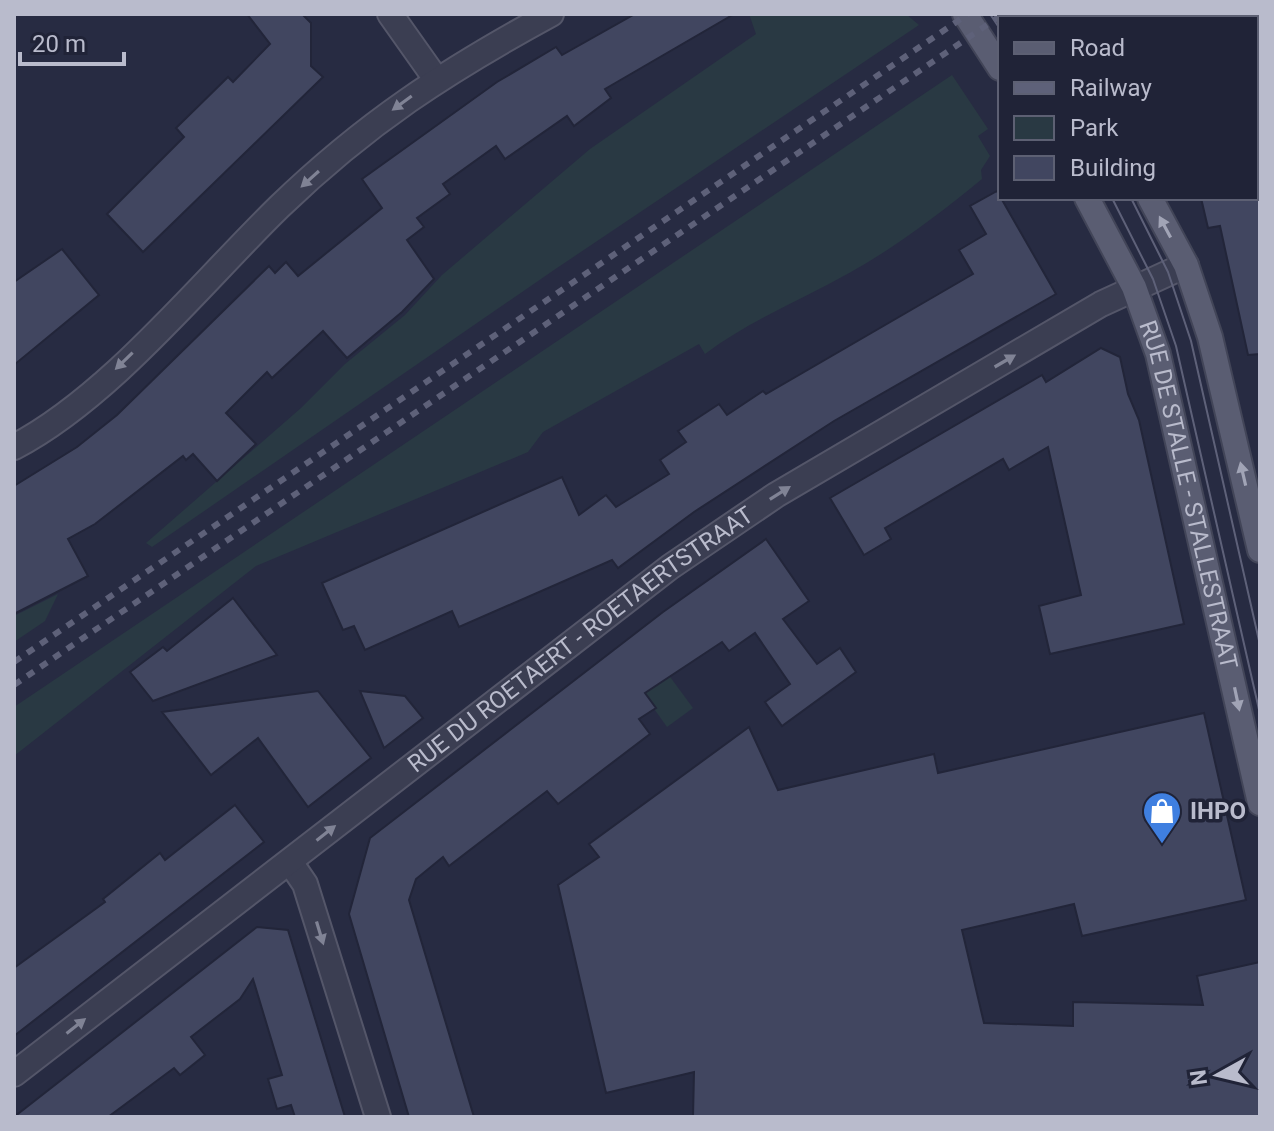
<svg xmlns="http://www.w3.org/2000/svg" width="1274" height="1131" viewBox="0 0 1274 1131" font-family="Roboto,sans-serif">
	<rect width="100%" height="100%" fill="#272b42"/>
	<g fill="#293943">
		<path d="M749,14h157l13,11 -365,245 -402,277 -6,-4 155,-135 44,-44 60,-49 37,-40 148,-126 166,-115z"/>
		<path d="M1100,14h160v20l-4,3v-19h-154z"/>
		<path d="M952,75l36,54 -10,7 12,20 -9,14 1,9c-40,33 -86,68 -131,93 -49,28 -101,48 -146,82l-6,-10 -156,88 -15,20 -272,114 -242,190v-49z"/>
		<path d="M58,594l-13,27 -31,21v-26z"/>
		<path d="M637,632l56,76 -26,19 -54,-76z"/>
	</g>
	<g fill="#414660" stroke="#222539" stroke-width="2">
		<path d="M247,14h55l9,9v43l12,11 -180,175 -36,-38 77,-77 -8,-9 52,-51 5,5 37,-38z"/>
		<path d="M635,14h99l-129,75 6,9 -37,28 -7,-10 -62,43 -9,-13 -53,38 7,10 -33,24 7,9 -17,13 27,39 -32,33 -55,46 -24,-27 -51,47 -5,-6 -41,41 30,31 -39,37 -24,-27 -7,6 -3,-4 -88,68 -27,15 20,37 -74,38v-128l63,-39 40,-32 152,-149 6,7 11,-11 12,14 84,-68 -20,-29 135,-97 59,-35 6,8z"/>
		<path d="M997,191l59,103 -222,127 -140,91 -76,56 -6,-8 -153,67 -7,-16 -87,39 -11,-24 -11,4 -21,-47 240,-106 17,38 27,-20 10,12 53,-33 -9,-14 26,-18 -8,-11 41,-27 8,11 36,-24 3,3 207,-120 -14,-24 27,-16 -16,-28z"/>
		<path d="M1201,198h59v156l-12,1 -28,-129 -12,2z"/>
		<path d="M62,249l37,46 -85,70v-83z"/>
		<path d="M1101,348l19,9 8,37 11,26 45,204 -134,30 -11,-48 42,-11 -33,-148 -39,23 -6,-11 -118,69 6,11 -27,16 -34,-57 212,-123 4,7z"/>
		<path d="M766,539l43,62 -26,18 34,45 23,-16 16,24 -74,54 -17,-24 25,-18 -35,-51 -26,18 -7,-9 -77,51 11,15 -17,11 11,15 -92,70 -11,-13 -98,75 -6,-9 -27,22 -7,21 65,217h-65l-60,-203 21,-76 293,-226z"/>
		<path d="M233,598l44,57 -124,46 -23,-29 33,-25 4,4z"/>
		<path d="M318,691l53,67 -63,49 -50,-69 -47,37 -49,-63z"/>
		<path d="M360,691l45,5 18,22 -39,30z"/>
		<path d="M1204,713l42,187 -164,36 -8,-32 -112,26 22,93 89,3v-24l130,3 -6,-29 63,-14v155h-567l1,-45 -88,21 -48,-208 41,-28 -10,-13 160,-117 29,63 156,-36 4,19z"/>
		<path d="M235,805l29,37 -250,194v-68l91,-66 -2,-3 57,-46 5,7z"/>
		<path d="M257,927l31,3 57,187h-50l-4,-12 -14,4 -9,-30 14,-4 -29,-96 -13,20 -49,38 14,18 -25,20 -6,-7 -66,49h-94z"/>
	</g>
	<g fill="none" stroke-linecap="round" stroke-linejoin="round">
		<g stroke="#545669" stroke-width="28">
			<g id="minor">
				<path d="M390,14l46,65"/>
				<path d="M290,862l15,22 73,233"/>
				<path id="s1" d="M14,1074l656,-507 106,-72 325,-191 85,-39"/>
			</g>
		</g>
		<g stroke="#545669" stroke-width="28">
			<path id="tertiary" d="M14,447c96,-50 187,-164 265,-240 87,-84 167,-136 272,-193"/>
		</g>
		<g stroke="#424558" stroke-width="28">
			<g id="primary">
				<path d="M965,14l35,54"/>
				<path d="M1031,14l3,4"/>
				<path id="s2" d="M1087,198l47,89 24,67 102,449"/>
				<path d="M1150,198l36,67 24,72 50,213"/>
			</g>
		</g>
		<use href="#minor" stroke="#3b3e52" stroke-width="24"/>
		<use href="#tertiary" stroke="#3b3e52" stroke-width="24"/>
		<use href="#primary" stroke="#5a5d72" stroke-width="24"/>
		<g stroke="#5e6179" stroke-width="2">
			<path d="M990,14l10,15"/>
			<path d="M1009,14l2,4"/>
			<path d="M1112,198l41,81 23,67 84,368"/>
			<path d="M1131,198l37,74 23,69 69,304"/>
		</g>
		<g stroke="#5e6179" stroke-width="6" stroke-dasharray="8 8" stroke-linecap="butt">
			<path d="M14,662l954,-648"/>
			<path d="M14,685l989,-671"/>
		</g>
	</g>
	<defs><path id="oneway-solid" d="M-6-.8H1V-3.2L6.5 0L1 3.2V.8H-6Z" transform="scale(2)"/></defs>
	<g fill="#808395">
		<use href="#oneway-solid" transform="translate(402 103) rotate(144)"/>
		<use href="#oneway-solid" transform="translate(310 179) rotate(138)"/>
		<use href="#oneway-solid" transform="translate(124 361) rotate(136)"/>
		<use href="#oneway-solid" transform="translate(1005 361) rotate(-30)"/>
		<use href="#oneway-solid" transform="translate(780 493) rotate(-32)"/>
		<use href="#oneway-solid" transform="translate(326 833) rotate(-38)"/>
		<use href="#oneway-solid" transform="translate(320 933) rotate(73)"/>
		<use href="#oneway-solid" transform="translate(76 1026) rotate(-38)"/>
	</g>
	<g fill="#a1a4b6">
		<use href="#oneway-solid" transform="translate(1165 227) rotate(-118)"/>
		<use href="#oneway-solid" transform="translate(1243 474) rotate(-103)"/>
		<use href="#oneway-solid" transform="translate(1237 699) rotate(78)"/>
	</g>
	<defs>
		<g id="shop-pin" transform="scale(2)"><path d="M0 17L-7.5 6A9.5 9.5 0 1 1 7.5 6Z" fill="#3f7fe0" stroke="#202337"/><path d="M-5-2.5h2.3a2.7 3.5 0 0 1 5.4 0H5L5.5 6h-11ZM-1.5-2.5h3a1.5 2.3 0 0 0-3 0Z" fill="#fff"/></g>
	</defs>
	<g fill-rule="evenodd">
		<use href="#shop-pin" x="1162" y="811"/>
	</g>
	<g text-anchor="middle" stroke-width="7" stroke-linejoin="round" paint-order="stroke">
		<g font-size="24" fill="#b9bbcc" stroke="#202337">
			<text dy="8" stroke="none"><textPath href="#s2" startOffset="316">RUE DE STALLE - STALLESTRAAT</textPath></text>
			<text dy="8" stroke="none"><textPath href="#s1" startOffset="714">RUE DU ROETAERT - ROETAERTSTRAAT</textPath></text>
		</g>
		<g font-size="24" font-weight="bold" fill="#b9bbcc" stroke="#202337" text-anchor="start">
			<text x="1190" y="819">IHPO</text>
		</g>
	</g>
	<rect width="1274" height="1131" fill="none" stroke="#b9bbcc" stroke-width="32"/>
	<rect x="998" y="16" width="260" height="184" fill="#202337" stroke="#5d6073" stroke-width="2"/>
	<rect x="1014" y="42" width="40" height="12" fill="#5a5d72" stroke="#5d6073" stroke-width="2"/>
	<text x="1070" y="56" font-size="24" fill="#b9bbcc">Road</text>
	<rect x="1014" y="82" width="40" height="12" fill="#5e6179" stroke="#5d6073" stroke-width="2"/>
	<text x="1070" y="96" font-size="24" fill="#b9bbcc">Railway</text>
	<rect x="1014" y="116" width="40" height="24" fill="#293943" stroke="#5d6073" stroke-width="2"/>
	<text x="1070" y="136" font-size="24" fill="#b9bbcc">Park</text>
	<rect x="1014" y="156" width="40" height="24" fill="#414660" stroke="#5d6073" stroke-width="2"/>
	<text x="1070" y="176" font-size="24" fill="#b9bbcc">Building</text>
	<g transform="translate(1218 1075) rotate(262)" stroke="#202337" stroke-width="6" paint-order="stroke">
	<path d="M0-6L14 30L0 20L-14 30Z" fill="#b9bbcc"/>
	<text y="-12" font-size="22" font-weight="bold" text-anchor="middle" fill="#b9bbcc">N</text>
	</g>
	<path d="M20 52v12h104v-12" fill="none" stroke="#b9bbcc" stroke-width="4"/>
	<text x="32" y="52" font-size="24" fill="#b9bbcc" stroke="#202337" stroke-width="6" paint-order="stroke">20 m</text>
</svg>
